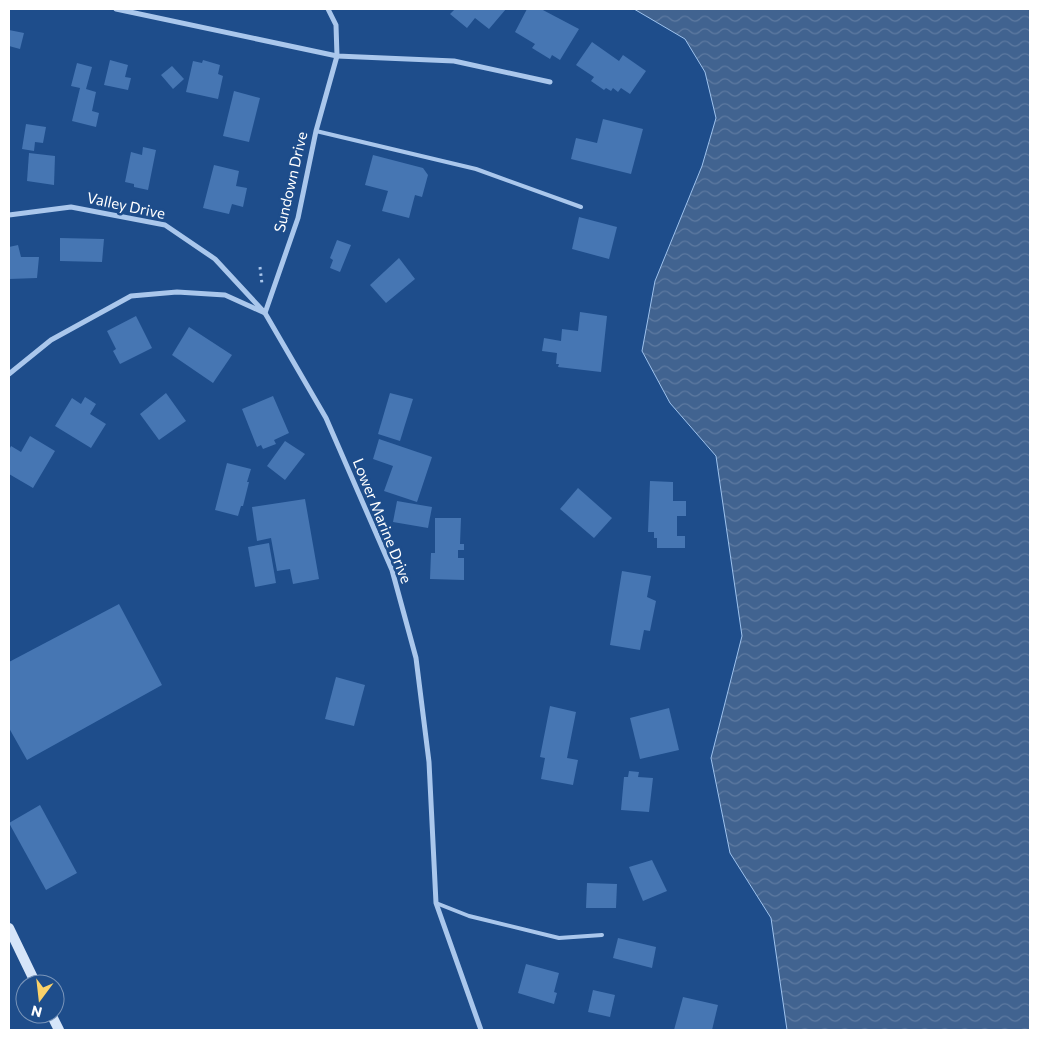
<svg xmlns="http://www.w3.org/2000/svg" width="1039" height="1039" viewBox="0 0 1039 1039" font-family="Commissioner,sans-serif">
	<defs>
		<pattern id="water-waves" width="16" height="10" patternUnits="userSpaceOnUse" patternTransform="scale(1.25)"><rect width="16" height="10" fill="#416390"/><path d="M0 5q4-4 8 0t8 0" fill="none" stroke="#5e7aa1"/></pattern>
	</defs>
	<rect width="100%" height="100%" fill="#1e4d8b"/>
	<path fill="url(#water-waves)" stroke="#9dc2ee" d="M634,9h396v1021h-243l-16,-112 -41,-65 -19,-95 31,-122 -26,-180 -46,-53 -28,-52 13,-70 47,-115 14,-48 -11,-46 -20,-33z"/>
	<g fill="#4676b3">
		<path d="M455,9h51l-17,20 -14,-11 -8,10 -17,-14z"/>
		<path d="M527,9h14l38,20 -19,31 -8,-5 -2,4 -18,-11 3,-4 -20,-12z"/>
		<path d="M9,30l15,3 -4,16 -11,-3z"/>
		<path d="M592,42l27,19 4,-6 23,16 -16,23 -9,-6 -3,4 -5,-4 -2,3 -5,-3 -2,2 -13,-9 3,-4 -18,-12z"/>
		<path d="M110,60l18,5 -3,12 6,1 -3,12 -24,-5z"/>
		<path d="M203,60l17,5 -2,9 5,2 -5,23 -32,-7 7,-31 9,2z"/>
		<path d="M77,63l15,4 -6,22 10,3 -4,19 7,2 -3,14 -24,-6 8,-33 -9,-2z"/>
		<path d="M172,66l12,13 -11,10 -12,-14z"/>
		<path d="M234,91l26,7 -11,44 -26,-6z"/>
		<path d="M603,119l40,10 -12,45 -60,-15 5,-21 21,5z"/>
		<path d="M26,124l20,3 -3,16 -8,-1 -1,9 -12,-2z"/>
		<path d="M143,147l13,3 -8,40 -14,-3v-3l-9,-2 6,-30 11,3z"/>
		<path d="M29,153l26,3 -1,29 -27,-4z"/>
		<path d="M373,155l50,13 5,7 -6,22 -7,-2 -6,23 -27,-7 6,-20 -23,-6z"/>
		<path d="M214,165l25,6 -3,15 11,2 -4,19 -11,-3 -3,10 -26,-6z"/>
		<path d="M579,217l38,10 -8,32 -37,-10z"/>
		<path d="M60,238l44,1 -2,23 -42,-1z"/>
		<path d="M337,240l14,5 -11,27 -10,-4 3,-8 -3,-2z"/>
		<path d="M18,245l3,12h18l-2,21 -28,1v-32z"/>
		<path d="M399,258l16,21 -29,24 -16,-18z"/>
		<path d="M580,312l27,4 -6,56 -43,-5 1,-3h-3l1,-11 -15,-2 2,-13 17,3 1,-12 16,2z"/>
		<path d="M136,316l16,32 -32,16 -7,-13 3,-2 -9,-18z"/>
		<path d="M189,327l43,28 -19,28 -41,-28z"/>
		<path d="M166,393l20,28 -27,19 -19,-26z"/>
		<path d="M390,393l23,6 -13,42 -22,-7z"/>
		<path d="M273,396l16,37 -15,7 2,4 -13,5 -2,-4 -4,2 -15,-38z"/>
		<path d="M85,397l11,7 -6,10 16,10 -15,24 -36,-22 17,-28 9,6z"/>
		<path d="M30,436l25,15 -22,37 -24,-14v-24l2,-4 10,6z"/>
		<path d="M379,439l53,18 -15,45 -33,-11 9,-25 -20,-7z"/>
		<path d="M285,441l20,13 -20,26 -18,-14z"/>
		<path d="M227,463l24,6 -4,13h2l-6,24h-2l-3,10 -23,-6z"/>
		<path d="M650,481l23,1v19h13v15h-9v20h8v12h-28v-10h-3v-6h-6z"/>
		<path d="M578,488l34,30 -18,20 -34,-29z"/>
		<path d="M305,499l14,80 -26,5 -3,-15 -13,2 -6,-33 -14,3 -5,-34z"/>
		<path d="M397,501l35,6 -4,21 -35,-6z"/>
		<path d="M435,518h26l-1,26h4v6h-6v8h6v22l-34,-1 1,-26h4z"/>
		<path d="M269,543l7,40 -21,4 -7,-40z"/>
		<path d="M622,571l29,5 -4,21 9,4 -6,30 -6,-1 -4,20 -30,-5z"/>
		<path d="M119,604l43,81 -135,75 -18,-32v-66z"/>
		<path d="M336,677l29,8 -11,41 -29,-7z"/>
		<path d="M550,706l26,6 -9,46 11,2 -5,25 -32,-6 4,-21 -5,-1z"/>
		<path d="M669,708l10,42 -39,9 -10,-41z"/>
		<path d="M629,771l10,1 -1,5 15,1 -4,34 -28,-2 3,-33h4z"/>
		<path d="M40,805l37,68 -31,17 -37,-67z"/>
		<path d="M652,860l15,31 -24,10 -14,-34z"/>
		<path d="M587,883l30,1 -1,24h-30z"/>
		<path d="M618,938l38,9 -4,21 -39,-10z"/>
		<path d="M526,964l33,9 -5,19 3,1 -3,11 -36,-11z"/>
		<path d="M593,990l22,5 -5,22 -22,-5z"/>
		<path d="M683,997l35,8 -6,25h-38z"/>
	</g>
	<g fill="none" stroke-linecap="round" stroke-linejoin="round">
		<path stroke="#aac7ec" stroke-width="3" stroke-dasharray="2.5 4" stroke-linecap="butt" d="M260,267l2,17"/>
		<g stroke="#aac7ec" stroke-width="4">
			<path d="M316,131l160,38 105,38"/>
			<path d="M436,903l33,13 90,22 43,-3"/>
		</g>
		<g stroke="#aac7ec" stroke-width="5">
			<path d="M116,9l221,47 117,5 96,21"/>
			<path d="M9,215l62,-8 94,18 50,34 50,54 33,-95 18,-87 21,-75 -1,-31 -8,-16"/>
			<path d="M9,374l42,-34 80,-44 46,-4 48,3 40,18 61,105 66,152 24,88 13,104 7,141 45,127"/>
		</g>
		<g stroke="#d6e5f9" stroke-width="10">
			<path d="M9,928l27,56"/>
			<path d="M51,1014l8,16"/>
		</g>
	</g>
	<g text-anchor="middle" stroke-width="5" stroke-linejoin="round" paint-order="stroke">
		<g font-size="15" fill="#fff" stroke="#1e4d8b">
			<text transform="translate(291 182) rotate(-77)" y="5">Sundown Drive</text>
			<text transform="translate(126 206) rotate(12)" y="5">Valley Drive</text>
			<text transform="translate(382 521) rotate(68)" y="5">Lower Marine Drive</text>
		</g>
	</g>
	<rect width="1039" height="1039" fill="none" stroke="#ffffff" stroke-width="20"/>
	<g transform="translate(40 999) rotate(195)"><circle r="24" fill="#1e4d8b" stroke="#7894b9"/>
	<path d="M0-4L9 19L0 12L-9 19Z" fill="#fbd269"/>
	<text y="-8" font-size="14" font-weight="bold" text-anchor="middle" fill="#ffffff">N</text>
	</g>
</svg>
